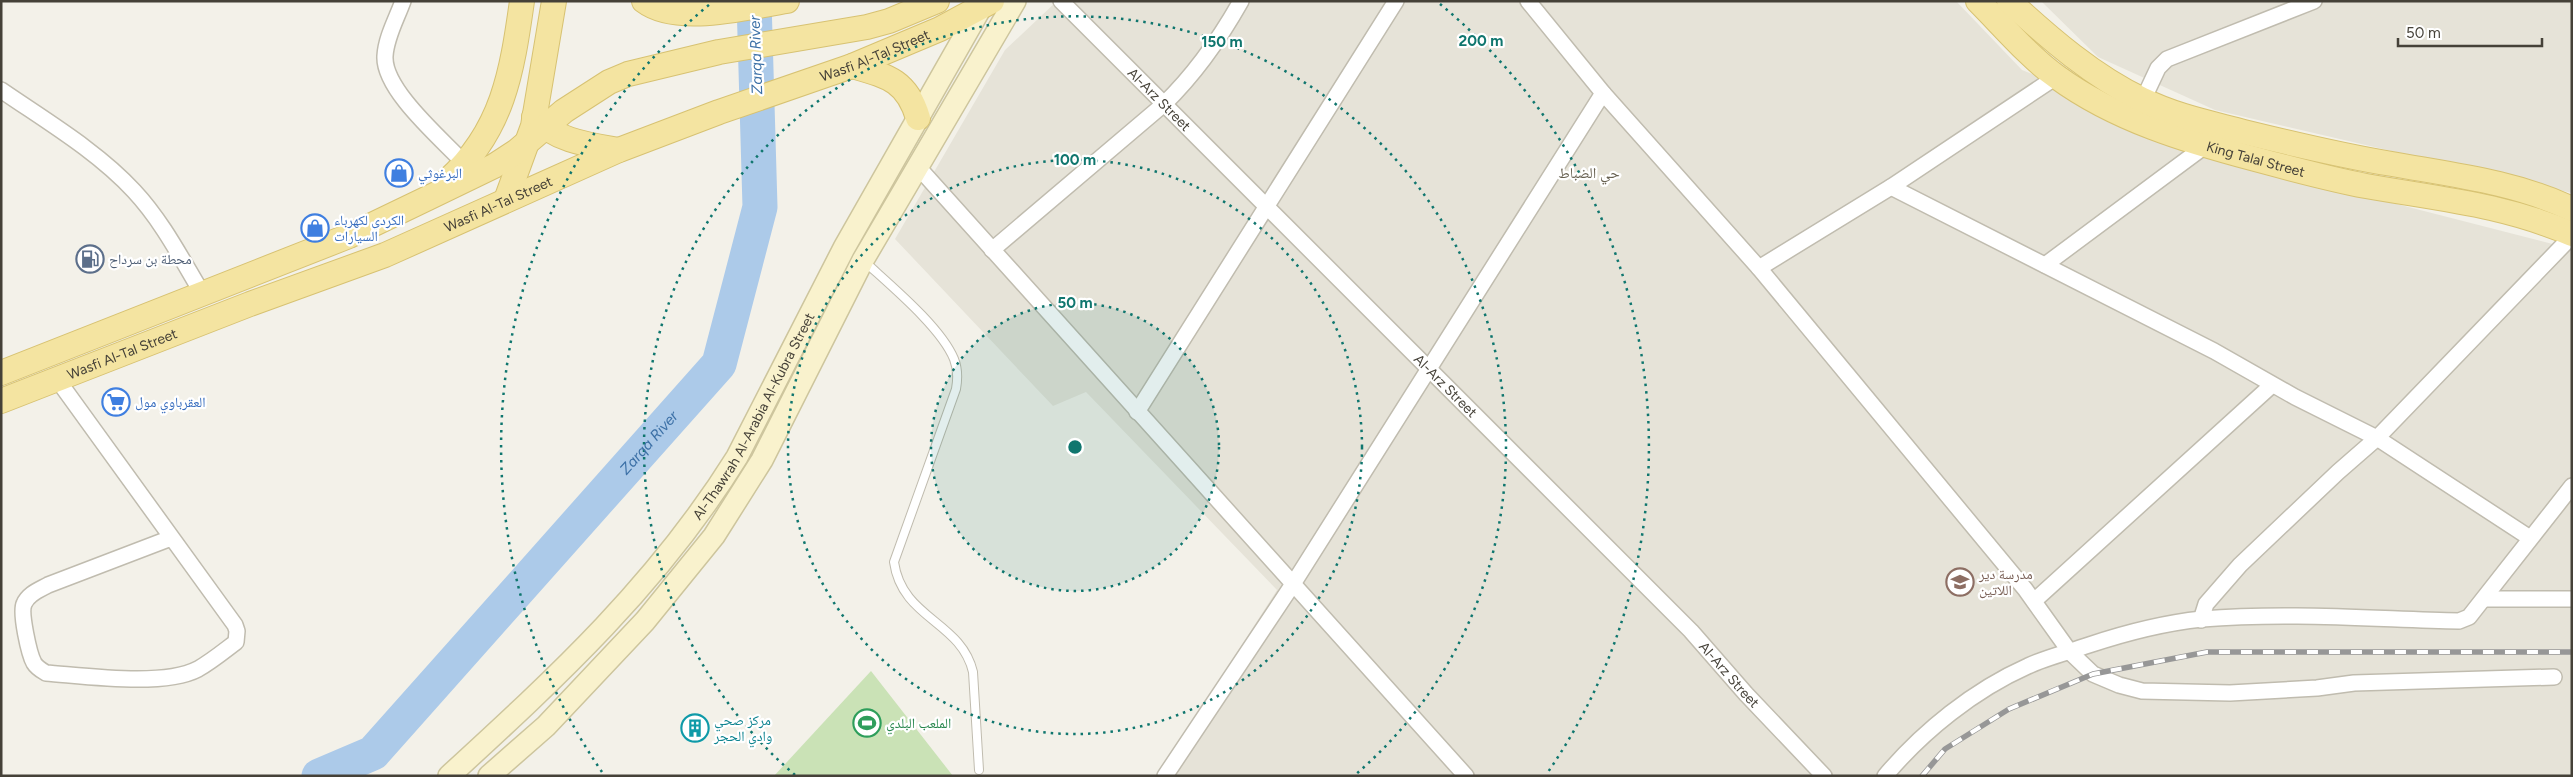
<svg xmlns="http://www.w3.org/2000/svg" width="2573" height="777" viewBox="0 0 2573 777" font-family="Figtree,'Noto Naskh Arabic',sans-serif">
	<rect width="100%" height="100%" fill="#f3f1e9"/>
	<g fill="#e6e3d8">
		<path d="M1057,1h899l66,69 281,110 269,69v527h-1414l119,-186 -191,-198 -33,14 -158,-167 110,-189z"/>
		<path d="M2041,1h531v192l-357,-83 -117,-53z"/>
	</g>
	<path fill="#cae2b6" d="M871,671l82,105h-179z"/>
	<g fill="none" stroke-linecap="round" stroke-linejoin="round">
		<path stroke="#accae9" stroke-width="35" id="s1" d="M319,776l54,-23 346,-389 41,-157 -6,-206"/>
		<g stroke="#c0bcaf" stroke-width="10">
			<path id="service" d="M864,261c26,24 77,66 90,98 4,10 4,19 2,30l-62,173c8,57 67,59 79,110l6,98"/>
		</g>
		<g stroke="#c0bcaf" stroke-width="18">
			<g id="minor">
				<path d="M403,1c-6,17 -17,36 -18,55 -2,34 58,84 80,108"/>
				<path id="s2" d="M1061,1l630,630 55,63 78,82"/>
				<path d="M1528,1l75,92 156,175 266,321 45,63 23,22 26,11 23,6 88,2 87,-5 37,-5 200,-6"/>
				<path d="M1,90c45,31 96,61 133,101 28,30 47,67 68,102"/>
				<path d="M2143,100l15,-32 9,-9 147,-58"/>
				<path d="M919,168l547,608"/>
				<path d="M1891,187l323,164 81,46 82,41 153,100"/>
				<path d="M992,250l172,-146c32,-31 55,-64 77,-103"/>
				<path d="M2045,265l160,-119"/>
				<path d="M1759,268l132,-81 165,-110"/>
				<path d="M57,379l178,246 2,6 -1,11c-12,9 -24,19 -38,27 -34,18 -112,7 -152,4 -5,-3 -9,-5 -12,-10 -5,-9 -14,-50 -10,-59 4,-10 15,-14 24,-19l123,-47"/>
				<path d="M1137,412l259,-411"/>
				<path d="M2485,599h87"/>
				<path d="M2034,601l238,-216"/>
				<path d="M2201,620l5,-16 34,-39 98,-93 39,-34 195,-202"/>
				<path d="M1165,776l128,-192 310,-491"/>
				<path d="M1885,776c38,-45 89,-86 143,-110 19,-9 41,-14 61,-21 36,-12 75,-22 113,-26 85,-7 172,0 257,2l10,-4 103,-131"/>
			</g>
		</g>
		<g stroke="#cdc59d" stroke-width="24">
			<g id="secondary">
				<path id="s3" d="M449,776c109,-100 209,-192 288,-319l107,-209 140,-246"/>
				<path d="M489,776l57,-50 99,-105 69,-85 48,-76 101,-200 152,-259"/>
			</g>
		</g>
		<g stroke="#d7c272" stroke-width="26">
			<g id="primary">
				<path d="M644,1c33,25 104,6 143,0"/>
				<path id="s4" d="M1978,1c24,24 52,57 79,76 59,43 130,64 198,82 37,10 74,20 111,27 73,13 136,18 206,48"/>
				<path d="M2009,1c40,37 85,76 134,99 32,16 67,23 101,32 49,12 99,24 148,32 61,11 123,18 180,45"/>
				<path d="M852,66c35,10 55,14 66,52"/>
				<path d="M534,117c21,24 56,28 85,33"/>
				<path d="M447,181c56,-50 65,-109 75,-180"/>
				<path d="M506,200l27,-74 21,-125"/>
				<path d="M1,373l348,-137 79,-38 66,-32 23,-15 47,-40 45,-29 19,-8 91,-22 148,-25 22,-6 48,-20"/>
				<path id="s5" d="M1,401l249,-97 135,-49 234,-105 100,-38 133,-46 88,-37 52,-28"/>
			</g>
		</g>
		<use href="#service" stroke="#fff" stroke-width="8"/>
		<use href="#minor" stroke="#fff" stroke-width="15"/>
		<use href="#secondary" stroke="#f9f2cd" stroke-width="21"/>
		<use href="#primary" stroke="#f4e4a1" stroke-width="24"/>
		<g stroke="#979797" stroke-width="5.5">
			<path id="rail" d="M1922,776l23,-27 64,-40 84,-35 114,-22h365"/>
		</g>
		<use href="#rail" stroke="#fff" stroke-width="4" stroke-dasharray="11" stroke-linecap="butt"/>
	</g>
	<circle cx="1075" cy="447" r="144" fill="#0f766e" fill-opacity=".12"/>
	<g fill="none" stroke="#0f766e" stroke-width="2.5" stroke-dasharray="2.5 5">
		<circle cx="1075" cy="447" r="144"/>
		<circle cx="1075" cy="447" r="287"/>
		<path d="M795 775A431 431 0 1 1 1355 775"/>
		<path d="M602 772A574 574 0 0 1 710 4M1440 4A574 574 0 0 1 1548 772"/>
	</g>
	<defs>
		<g id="shop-ring" transform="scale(1.4375)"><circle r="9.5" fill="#fff" stroke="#3f7fe0" stroke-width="1.5"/><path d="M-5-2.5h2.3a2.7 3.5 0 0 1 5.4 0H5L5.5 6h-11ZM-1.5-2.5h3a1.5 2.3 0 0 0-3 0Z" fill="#3f7fe0"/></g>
		<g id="fuel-ring" transform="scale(1.4375)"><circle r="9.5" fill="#fff" stroke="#5c6f8a" stroke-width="1.5"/><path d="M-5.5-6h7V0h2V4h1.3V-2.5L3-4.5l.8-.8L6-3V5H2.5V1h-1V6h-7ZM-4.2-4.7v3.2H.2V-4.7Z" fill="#5c6f8a"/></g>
		<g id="supermarket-ring" transform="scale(1.4375)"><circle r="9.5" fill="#fff" stroke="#3f7fe0" stroke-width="1.5"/><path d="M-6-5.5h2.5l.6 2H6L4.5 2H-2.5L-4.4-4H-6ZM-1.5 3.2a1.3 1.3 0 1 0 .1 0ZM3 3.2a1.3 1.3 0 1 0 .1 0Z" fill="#3f7fe0"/></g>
		<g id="school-ring" transform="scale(1.4375)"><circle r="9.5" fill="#fff" stroke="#8d6e63" stroke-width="1.5"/><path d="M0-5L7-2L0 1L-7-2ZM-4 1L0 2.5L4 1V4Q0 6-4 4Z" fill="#8d6e63"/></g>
		<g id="stadium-ring" transform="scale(1.4375)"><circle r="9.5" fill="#fff" stroke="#2e9e5b" stroke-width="1.5"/><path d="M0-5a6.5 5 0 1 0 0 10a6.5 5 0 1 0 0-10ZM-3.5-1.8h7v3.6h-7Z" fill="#2e9e5b"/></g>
		<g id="building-ring" transform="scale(1.4375)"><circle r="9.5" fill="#fff" stroke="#0f9aa8" stroke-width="1.5"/><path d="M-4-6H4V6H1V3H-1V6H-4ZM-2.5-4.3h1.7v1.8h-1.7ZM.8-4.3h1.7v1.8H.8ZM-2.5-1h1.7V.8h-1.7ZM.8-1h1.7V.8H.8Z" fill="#0f9aa8"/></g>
	</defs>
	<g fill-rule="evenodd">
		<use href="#shop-ring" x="399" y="173"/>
		<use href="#shop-ring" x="315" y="228"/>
		<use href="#fuel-ring" x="90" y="259"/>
		<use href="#supermarket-ring" x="116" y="402"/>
		<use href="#school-ring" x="1960" y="582"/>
		<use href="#stadium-ring" x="867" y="723"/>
		<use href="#building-ring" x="695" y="728"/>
	</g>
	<g text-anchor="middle" stroke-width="4.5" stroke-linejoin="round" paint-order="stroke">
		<g font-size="14" fill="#454138" stroke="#fff">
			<text dy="5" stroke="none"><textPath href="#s5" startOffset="940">Wasfi Al-Tal Street</textPath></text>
			<text dy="5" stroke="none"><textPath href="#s2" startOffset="139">Al-Arz Street</textPath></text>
			<text dy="5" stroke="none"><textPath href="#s4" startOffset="326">King Talal Street</textPath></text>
			<text dy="5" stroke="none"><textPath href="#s5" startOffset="535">Wasfi Al-Tal Street</textPath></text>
			<text dy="5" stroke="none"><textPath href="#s5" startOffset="130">Wasfi Al-Tal Street</textPath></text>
			<text dy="5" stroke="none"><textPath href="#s2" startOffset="544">Al-Arz Street</textPath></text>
			<text dy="5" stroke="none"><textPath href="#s3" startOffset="475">Al-Thawrah Al-Arabia Al-Kubra Street</textPath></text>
			<text dy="5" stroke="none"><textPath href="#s2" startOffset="949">Al-Arz Street</textPath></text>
		</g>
		<g font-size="14" fill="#366cbe" stroke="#fff" text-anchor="start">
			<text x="418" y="178">البرغوثي</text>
			<text x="334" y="225">الكردي لكهرباء<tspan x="334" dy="16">السيارات</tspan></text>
			<text x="135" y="407">العقرباوي مول</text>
		</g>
		<g font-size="14" fill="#4e5e75" stroke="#fff" text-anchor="start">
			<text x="109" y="264">محطة بن سرداح</text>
		</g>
		<g font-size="14" fill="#785e54" stroke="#fff" text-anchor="start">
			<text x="1979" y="579">مدرسة دير<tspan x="1979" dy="16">اللاتين</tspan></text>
		</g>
		<g font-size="14" fill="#0d838f" stroke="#fff" text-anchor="start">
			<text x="714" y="725">مركز صحي<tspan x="714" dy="16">وادي الحجر</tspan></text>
		</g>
		<g font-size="14" fill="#27864d" stroke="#fff" text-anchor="start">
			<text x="886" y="728">الملعب البلدي</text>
		</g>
		<g font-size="15" font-style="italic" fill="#3c70a6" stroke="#fff">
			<text transform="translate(756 55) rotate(-92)" y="5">Zarqa River</text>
			<text dy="5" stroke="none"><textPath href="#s1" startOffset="474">Zarqa River</textPath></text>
		</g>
		<g font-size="15" fill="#676050" stroke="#fff">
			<text x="1589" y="178">حي الضباط</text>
		</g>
	</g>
	<circle cx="1075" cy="447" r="8" fill="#0f766e" stroke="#fff" stroke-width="2.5"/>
	<g font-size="15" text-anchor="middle" font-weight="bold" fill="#0f766e" stroke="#fff" stroke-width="4.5" stroke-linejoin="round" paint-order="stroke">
		<text x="1481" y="46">200 m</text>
		<text x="1222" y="47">150 m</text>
		<text x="1075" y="165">100 m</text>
		<text x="1075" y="308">50 m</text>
	</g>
	<rect width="2573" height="777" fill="none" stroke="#454138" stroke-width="5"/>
	<path d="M2398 38v8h144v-8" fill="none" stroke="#454138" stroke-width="2.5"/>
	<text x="2406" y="38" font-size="15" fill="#454138" stroke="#ffffff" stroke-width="4" paint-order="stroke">50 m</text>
</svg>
